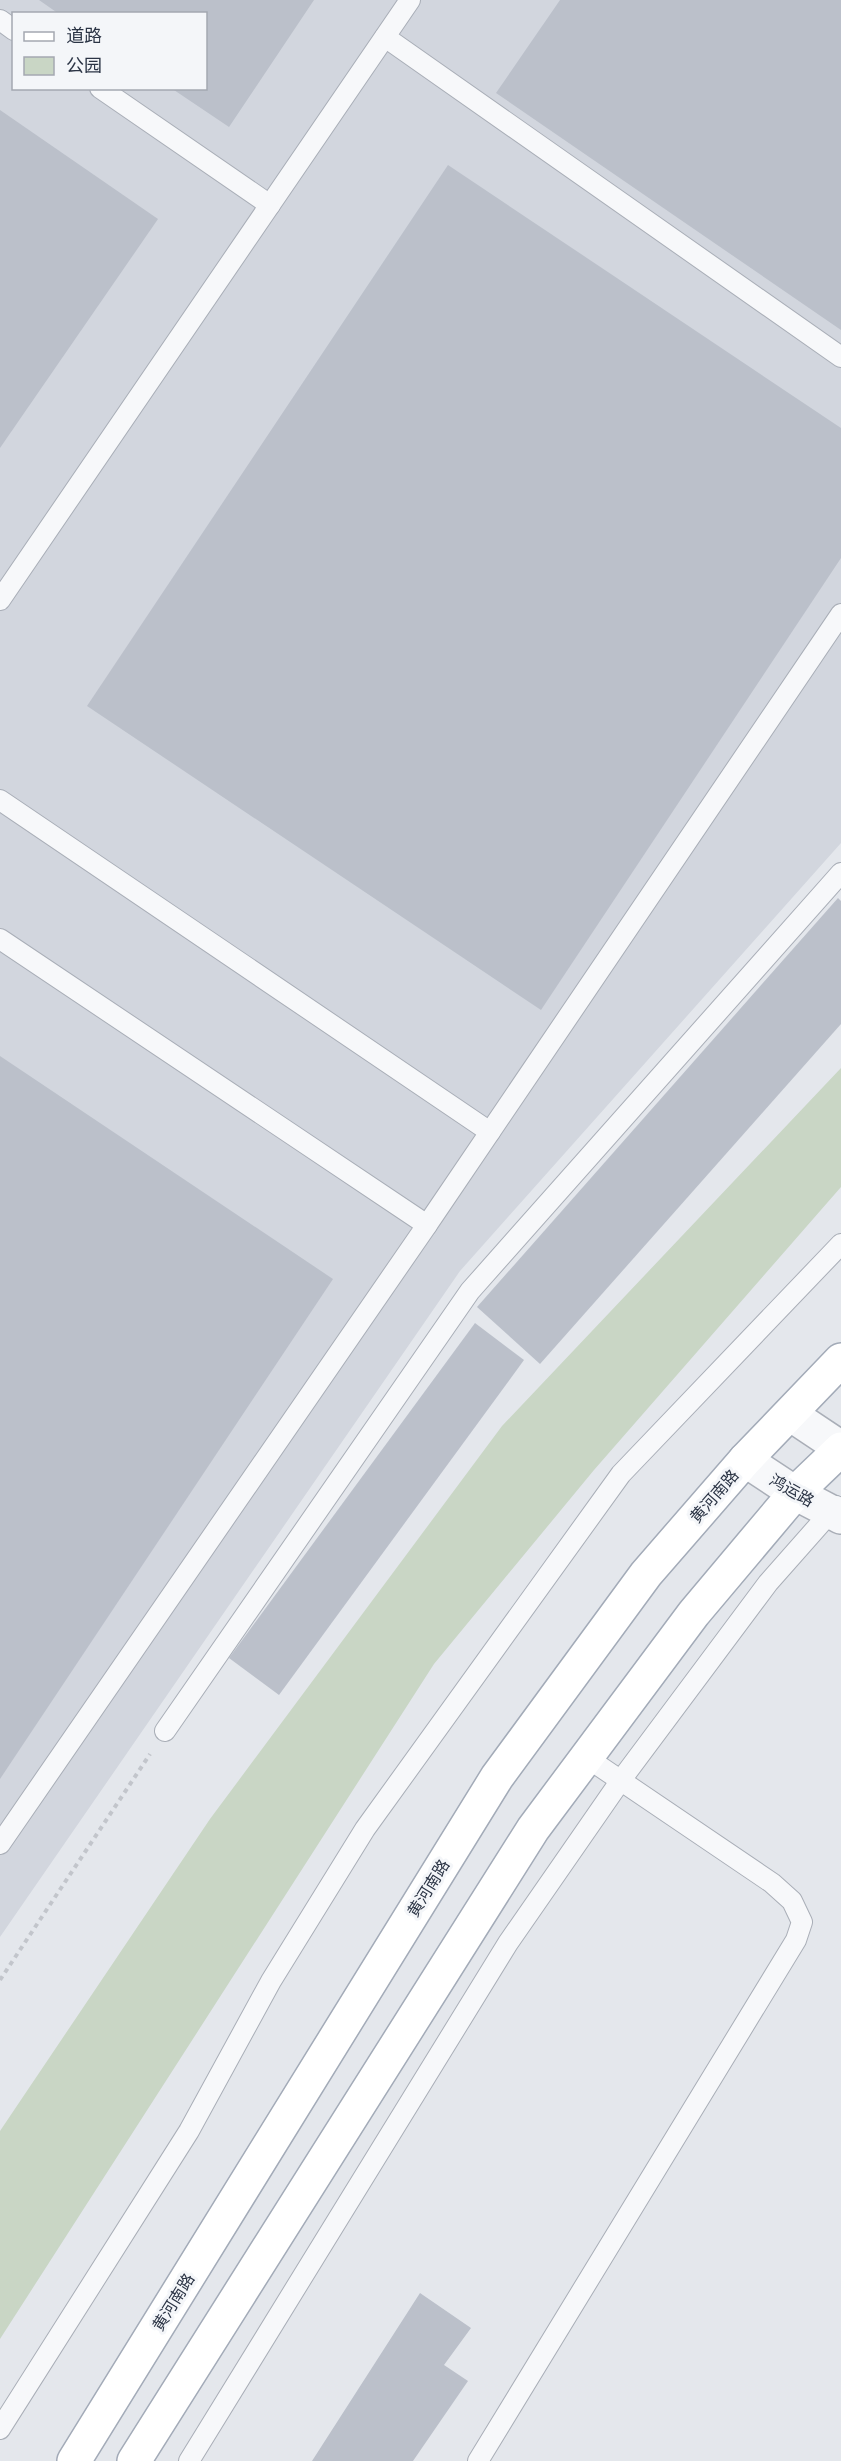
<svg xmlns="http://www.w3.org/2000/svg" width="841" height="2461" viewBox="0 0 841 2461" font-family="Overpass,'Noto Sans SC',sans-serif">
	<rect width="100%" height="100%" fill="#e4e7ec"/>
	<path fill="#d2d6de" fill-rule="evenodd" d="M0,0h841v843l-381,428 -460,666zM14,14h192v74h-192z"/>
	<path fill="#c9d6c5" d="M841,1068v119l-247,283 -160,194 -434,675v-208l210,-312 292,-393z"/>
	<g fill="#bbc0ca">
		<path d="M39,0h275l-85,127 -58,-39h35v-74h-147z"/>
		<path d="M560,0h281v330l-345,-237z"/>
		<path d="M0,110l158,109 -158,229z"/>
		<path d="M448,165l393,263v130l-300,452 -454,-304z"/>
		<path d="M838,898l3,3v123l-301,340 -63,-57z"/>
		<path d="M0,1056l333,223 -333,500z"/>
		<path d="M475,1323l49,37 -245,335 -50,-37z"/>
		<path d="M420,2293l51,35 -27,37 24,16 -55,80h-101z"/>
	</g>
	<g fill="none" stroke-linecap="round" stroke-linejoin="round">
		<g stroke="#a9aeb7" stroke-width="22">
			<g id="service">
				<path d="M0,20l14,10"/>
				<path d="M385,37l456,320"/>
				<path d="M100,88l170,117"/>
				<path d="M0,600l410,-600"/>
				<path d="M0,800l490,332"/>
				<path d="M0,939l427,286 -427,619"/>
				<path d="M427,1225l414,-611"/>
				<path d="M165,1731l305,-440 371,-418"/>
				<path d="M0,2429l189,-298 82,-150 94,-152 256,-355 220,-230"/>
				<path d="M189,2461l319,-518 113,-163 147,-197 68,-77"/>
				<path d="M478,2461l318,-521 6,-18 -10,-21 -20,-18 -186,-126"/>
			</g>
		</g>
		<g stroke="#a9aeb7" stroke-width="36">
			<g id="tertiary">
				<path d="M790,1414l51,34"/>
				<path d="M745,1460l50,33 46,24"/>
			</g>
		</g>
		<g stroke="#a3abb8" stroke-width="36">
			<g id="primary">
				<path d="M74,2461l423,-684 149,-203 99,-114 96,-100"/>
				<path d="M134,2461l399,-632 161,-216 101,-120 46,-44"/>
			</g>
		</g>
		<path stroke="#c2c5cb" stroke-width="4" stroke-dasharray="4.5 4.5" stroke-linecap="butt" d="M0,1980l150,-226"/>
		<use href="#service" stroke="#f7f8fa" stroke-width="20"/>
		<use href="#tertiary" stroke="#f7f8fa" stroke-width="33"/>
		<use href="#primary" stroke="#fff" stroke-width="33"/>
	</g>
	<g text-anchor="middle" stroke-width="6" stroke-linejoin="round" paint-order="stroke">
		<g font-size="16" fill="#2b3445" stroke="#f4f6f9">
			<text transform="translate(792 1490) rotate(30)" y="6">鸿运路</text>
			<text transform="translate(714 1496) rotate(-49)" y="6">黄河南路</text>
			<text transform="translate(428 1888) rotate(-58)" y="6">黄河南路</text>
			<text transform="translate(173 2302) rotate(-58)" y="6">黄河南路</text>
		</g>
	</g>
	<rect x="12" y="12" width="195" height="78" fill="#f4f6f9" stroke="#a4a8b1" stroke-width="1.5"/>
	<rect x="24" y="32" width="30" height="9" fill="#ffffff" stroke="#a4a8b1" stroke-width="1.5"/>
	<text x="66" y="42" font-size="18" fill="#2b3445">道路</text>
	<rect x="24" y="57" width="30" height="18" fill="#c9d6c5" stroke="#a4a8b1" stroke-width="1.5"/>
	<text x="66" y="72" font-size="18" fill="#2b3445">公园</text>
</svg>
